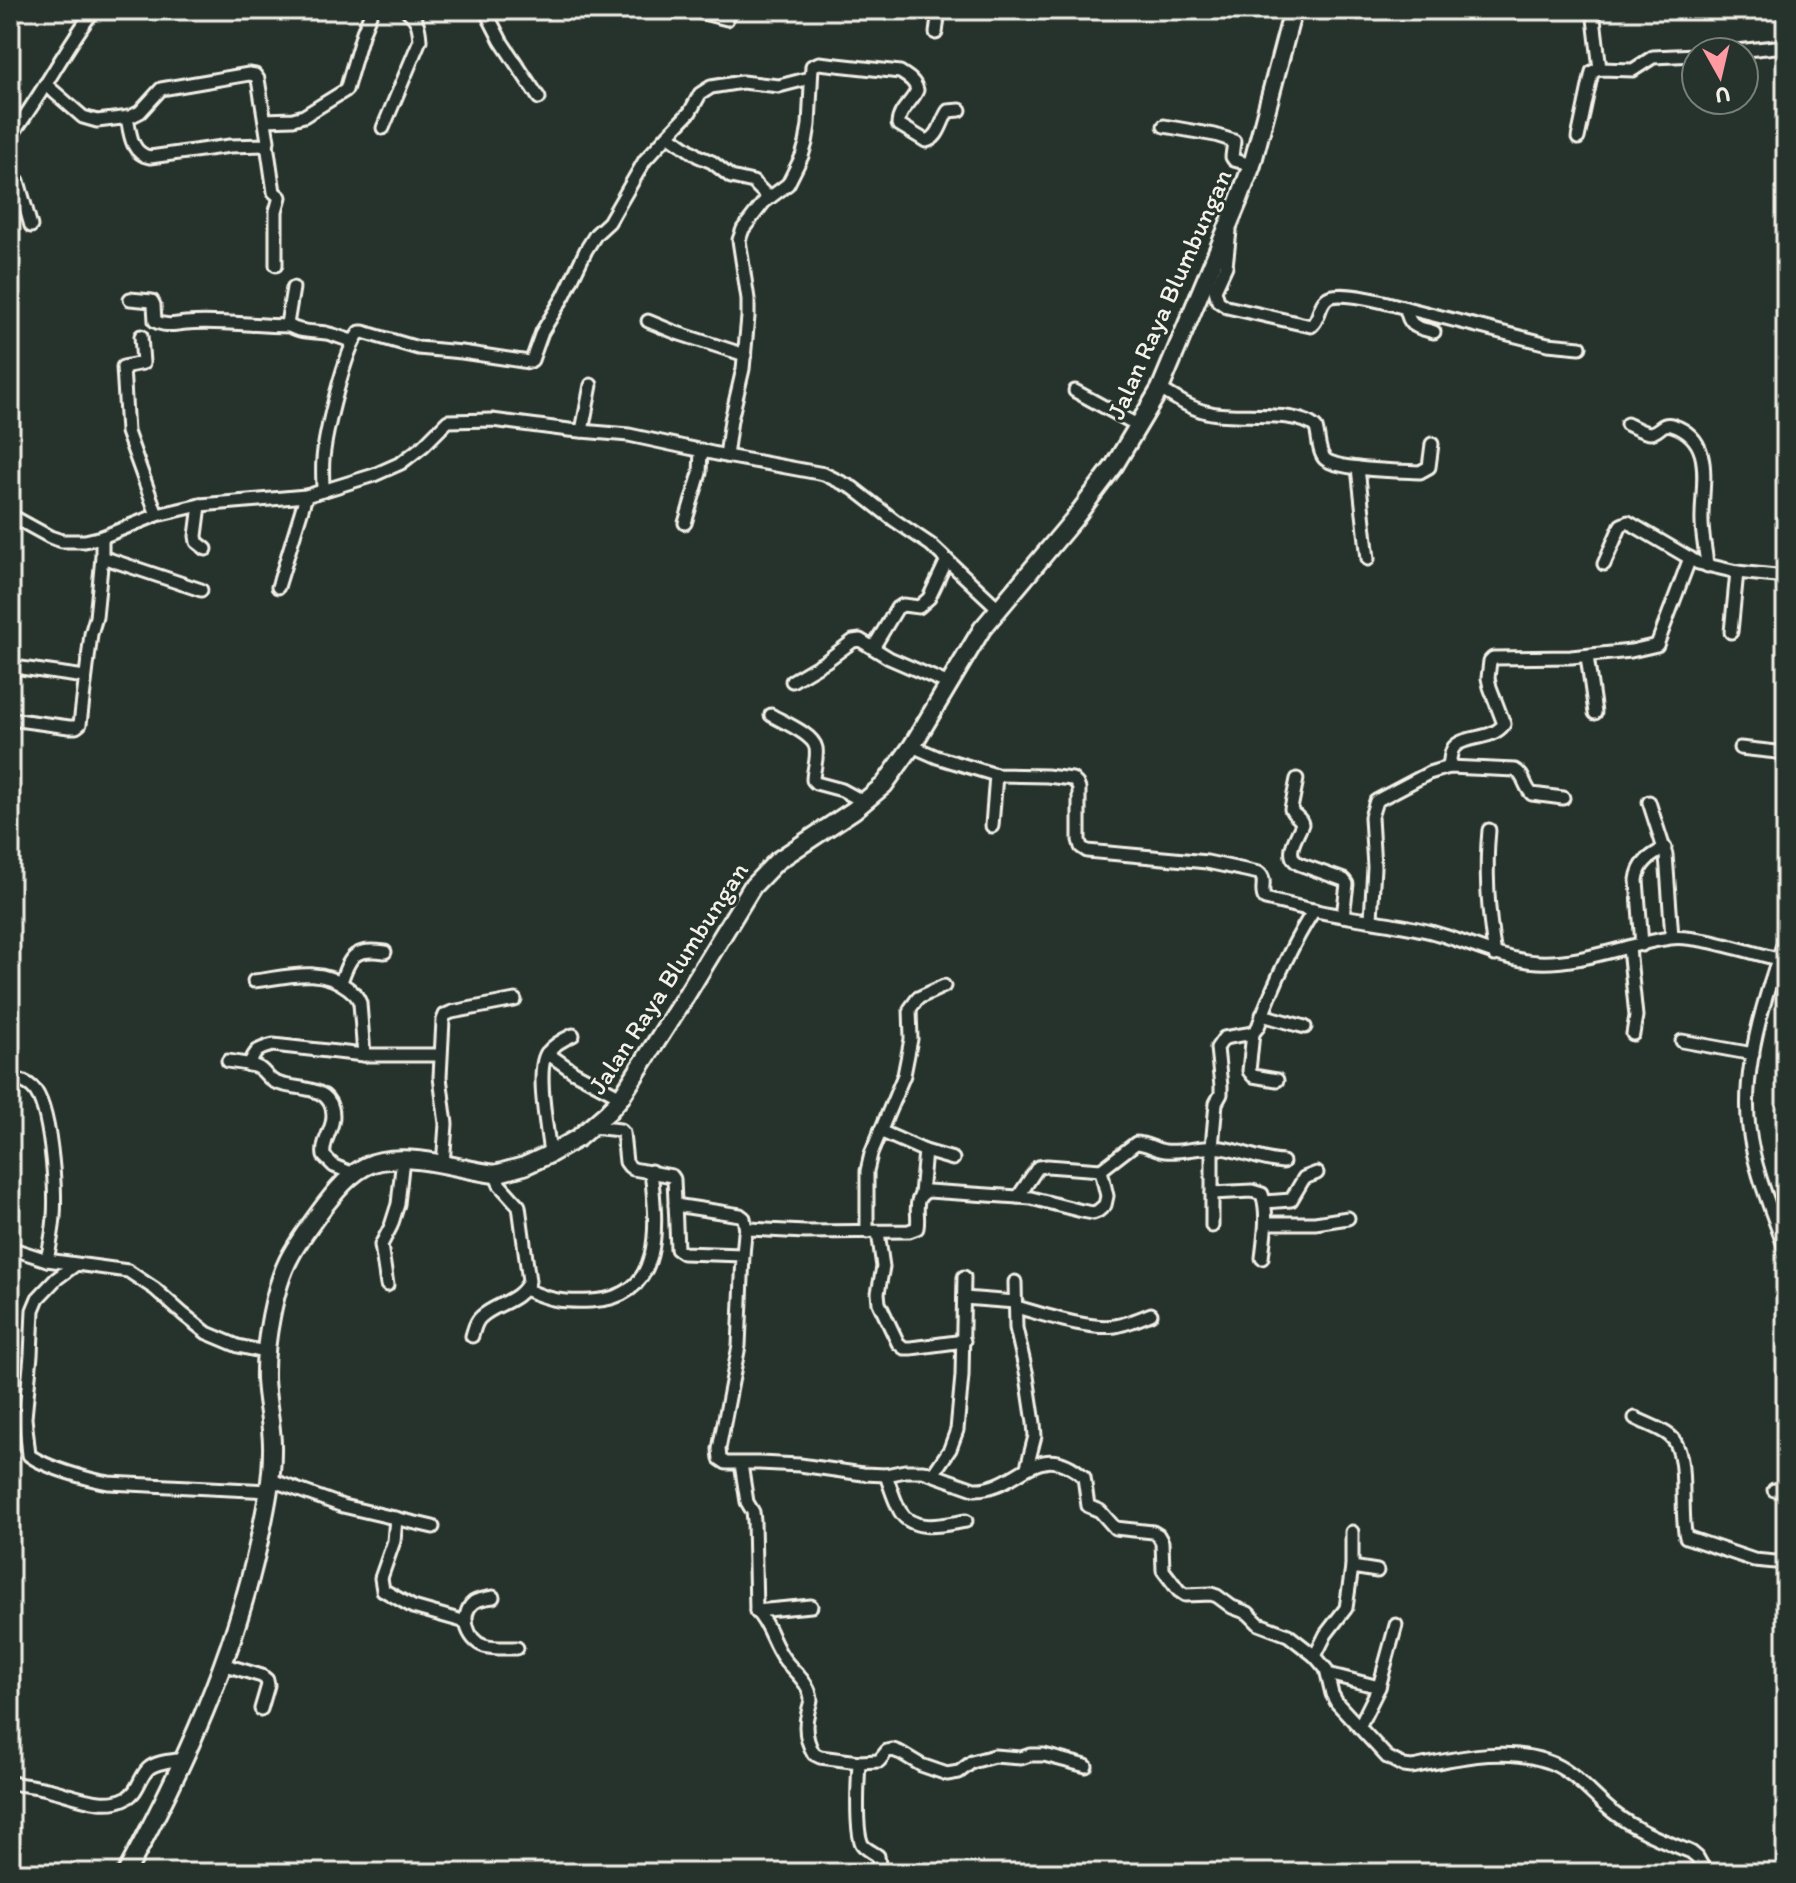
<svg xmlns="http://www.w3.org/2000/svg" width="1796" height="1883" viewBox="0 0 1796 1883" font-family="Itim,sans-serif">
	<rect width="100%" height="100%" fill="#26332d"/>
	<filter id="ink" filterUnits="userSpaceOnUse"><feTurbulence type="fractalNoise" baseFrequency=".0125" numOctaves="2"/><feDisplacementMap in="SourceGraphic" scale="16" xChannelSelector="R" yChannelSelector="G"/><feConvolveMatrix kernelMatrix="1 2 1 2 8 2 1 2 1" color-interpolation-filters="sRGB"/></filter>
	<g filter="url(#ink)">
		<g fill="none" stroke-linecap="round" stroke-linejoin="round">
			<g stroke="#f4f1e8" stroke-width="17">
				<g id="minor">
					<path d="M485,10l16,31 38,57"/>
					<path d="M691,10l36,9"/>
					<path d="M1593,10l7,59"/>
					<path d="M1784,10l2,15"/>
					<path d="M936,33l3,-23"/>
					<path d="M1726,52l60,-6"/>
					<path d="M45,84l38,33 14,4 33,-4 10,-5 21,-23 88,-15 6,1 3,4 10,62 -2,4 -36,1 -80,11c-19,-3 -20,-24 -23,-40"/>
					<path d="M265,120l28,-1 11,-3 42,-26 17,-58 9,-22"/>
					<path d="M1164,126l51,9 19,6 -2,16 2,3 18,5"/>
					<path d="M383,128l37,-88c-1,-14 -3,-22 -14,-30"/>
					<path d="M668,135l22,-23 10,-18 11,-7 31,-5 37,4 31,-8"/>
					<path d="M10,137c31,-40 53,-86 84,-127"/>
					<path d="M1578,138l14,-66 8,-3 33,1 20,-13 43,-2"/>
					<path d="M267,144l7,48 6,5 -4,14v54"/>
					<path d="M10,177l8,4 13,45"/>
					<path d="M1230,231l-4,35 -11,24 3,11 9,6 84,19c9,-7 7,-19 15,-27 10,-11 66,5 80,9 3,20 11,19 28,24"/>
					<path d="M293,288l-6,36c11,9 26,7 39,9 9,2 18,6 27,8"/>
					<path d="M130,299l22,2 2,4 1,16c10,6 20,3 31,2 34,-3 68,3 103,3"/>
					<path d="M1406,308l142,36 32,3"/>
					<path d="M648,321l29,12 68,22"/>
					<path d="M141,336l2,27 -20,4 4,65 30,83"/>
					<path d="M1160,389c16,9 32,21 51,24 26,6 87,-4 105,15 3,9 2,24 9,31 12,11 77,12 95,13l9,-5 3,-23"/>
					<path d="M1075,391l64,35"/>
					<path d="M1627,424c6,3 17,9 23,9 10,-1 11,-11 22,-8 43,14 30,58 30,91 -1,17 4,34 5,50"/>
					<path d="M582,431l9,-46"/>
					<path d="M726,456l5,-36 12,-51 5,-52v-18l-9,-59 4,-11 21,-27 24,-18 14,-28 4,-13 3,-18 3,-59 7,-3 81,9c8,5 15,9 17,18 -5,13 -18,19 -19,34l28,17c13,-2 15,-20 22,-30l12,-1"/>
					<path d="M1358,468l10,91"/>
					<path d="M323,491c0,-11 -1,-21 0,-32 2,-24 22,-111 37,-127h3l55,16 44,4 67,10 3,-2 10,-28 22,-36 22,-46 10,-16 13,-12 36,-62 23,-25 30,21 14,6 19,15 22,5 15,15"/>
					<path d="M200,505l-4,31 1,6 9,7"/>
					<path d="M10,515l40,22 12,4h23l17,-4 55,-22 43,-10 106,-9 68,-21 27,-12 22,-17 25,-25 44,-1 77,10 60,5 97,21 98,18 29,14 41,32 37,25 67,63"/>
					<path d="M685,523l15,-50 1,-23"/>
					<path d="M102,557l99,33"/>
					<path d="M1604,564l17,-39 7,-3 70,41 39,9 49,5"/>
					<path d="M278,587l28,-91"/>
					<path d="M1731,632l6,-60"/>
					<path d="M873,648l24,-40 6,-3 16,2 10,-9 18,-38"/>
					<path d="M1587,656l8,57"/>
					<path d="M10,677l5,-8 6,-1 64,9"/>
					<path d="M792,681l34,-20 27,-20 7,-1 29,18 60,26"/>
					<path d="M771,715c12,7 42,19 45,33 2,11 -3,22 -3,32l3,3 26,7 22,12"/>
					<path d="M10,719l59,8h7l4,-3 11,-90 5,-17 6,-60v-20"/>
					<path d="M912,746l25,11 59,18 51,1 25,3 5,5 2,5v51l2,7 6,4 120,11 52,11c9,7 0,18 6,26 26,6 52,13 78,17 28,5 56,8 84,15 38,9 72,29 111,31 45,2 89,-18 132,-24 25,-4 81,15 108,21"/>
					<path d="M1740,748l46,5"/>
					<path d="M1449,767c1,-6 1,-15 5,-20 10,-12 38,-6 50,-23l-14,-37 -2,-9 2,-17 3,-3 78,-1 60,-6 26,-6 33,-87"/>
					<path d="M1297,779l-6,30c2,7 10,8 11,15 -5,13 -19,31 -3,40l45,16 3,4 -4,32"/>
					<path d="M1649,802l17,53 6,82"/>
					<path d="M992,826l4,-51"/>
					<path d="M1489,830c-4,41 -1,83 6,125"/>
					<path d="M1371,919l3,-52 -3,-50 5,-16 53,-28 20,-6 66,3c10,5 9,17 17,24l31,4"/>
					<path d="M1786,937c-20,54 -45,134 -37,191 5,43 23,83 37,123"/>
					<path d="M1642,945l-5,-65c2,-17 13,-24 28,-32"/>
					<path d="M1629,948l7,68 -3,18"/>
					<path d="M254,981c34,-4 65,-15 94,7 6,5 9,7 12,15l4,52"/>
					<path d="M341,982c9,-27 14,-34 44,-30"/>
					<path d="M1262,1015l43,12"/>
					<path d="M1253,1033l-4,38 4,5 24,4"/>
					<path d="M1682,1041l71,13"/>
					<path d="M547,1053l27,19 47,25"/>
					<path d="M228,1061c10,2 22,2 31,7 5,3 8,9 14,13 17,10 53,2 59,27 5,19 -11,31 -8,48l10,10 20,8"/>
					<path d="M249,1065c7,-15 8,-16 24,-20l91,10h76"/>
					<path d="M10,1078c8,2 16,3 23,10 18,18 23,101 21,129 -1,14 -4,29 -7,43"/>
					<path d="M592,1127l28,3 3,3 3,29 3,4 4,3 39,7 2,3 3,70 6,4 60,2 -4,91 -20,103 1,10 6,4h33l41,2 63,9 23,1 19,-4h18l51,18c44,2 63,-54 110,-12l4,29 12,5 15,17 38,4 5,3 4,7 1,28 16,21 6,4 26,-1 6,2 15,11 16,6 11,11 29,11 27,21 11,13 6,25 5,9 50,54 17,9 8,1c43,-8 91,-21 134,-6 28,9 46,35 68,52 23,18 50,28 77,39l6,5 9,16"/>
					<path d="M880,1131l45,20 28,8"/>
					<path d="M550,1154c-2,-21 -15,-85 -3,-101 7,-9 17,-14 26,-18"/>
					<path d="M443,1165l3,-41 -6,-47 3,-57 2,-5 7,-3 63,-12"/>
					<path d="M921,1194l4,-43"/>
					<path d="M1018,1197l13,1 51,13 11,2 5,-2 7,-6 2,-9 -6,-26 35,-27c11,0 19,7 29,8 19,2 38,-6 57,-3 21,3 40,13 61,14"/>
					<path d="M1265,1202l26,-2 13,-22 13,-5"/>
					<path d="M675,1205l65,10 4,3 2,12"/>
					<path d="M1266,1223h49l33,-5"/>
					<path d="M1212,1226v-33"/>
					<path d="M867,1232v-61l4,-17 33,-79 7,-36 -1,-30 8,-11 26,-12"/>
					<path d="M878,1232l5,35 -5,26 1,10 19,40 6,5h7l53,-7"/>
					<path d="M10,1248l37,12 81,11 27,18 28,25 24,19 31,13 27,6"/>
					<path d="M743,1255l2,-22 1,-3 4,-1 55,3 104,-1 8,-3c3,-14 -6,-31 11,-37l90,6 20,-30 9,-1 54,4"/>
					<path d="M1262,1258c2,-20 7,-44 0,-64l-10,-3 -40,2v-46l4,-44 5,-9v-8l-4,-38 7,-10 29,-5 5,-6c15,-41 32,-80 56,-117"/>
					<path d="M75,1265l-19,14 -18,19 -5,12 -2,45 -6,63 4,37c15,12 61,25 80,28l160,8"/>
					<path d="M1015,1282l1,46 11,48 7,47 1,13 -8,31"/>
					<path d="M387,1285l-6,-40 10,-19 7,-22 5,-46"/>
					<path d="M525,1289c26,12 38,13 66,12 74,-3 66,-76 60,-130"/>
					<path d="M964,1298l51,4"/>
					<path d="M1016,1307c27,7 72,23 99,19 12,-2 24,-7 36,-12"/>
					<path d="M472,1336c2,-6 3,-14 9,-19 15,-14 39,-15 48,-36l-10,-75 -19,-21 -5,-11"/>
					<path d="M1635,1418c11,6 25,10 35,18 20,16 9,76 16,101l68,23 32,3"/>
					<path d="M741,1464l6,38 6,10 1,9 2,90c14,14 16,32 28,48 8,11 27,25 27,41 0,1 -3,11 -3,12 -4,15 -2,29 6,42l6,3 39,5c-1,17 -4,68 3,82 3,5 11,8 16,12l2,17"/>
					<path d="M933,1474l17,-25 7,-19 5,-54 2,-99"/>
					<path d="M886,1475c4,11 8,25 14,36 13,23 46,13 66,10"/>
					<path d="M271,1480l72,26 90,21"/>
					<path d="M1774,1490h12"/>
					<path d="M396,1518l-2,23 -13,37 2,12 30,17 53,15"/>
					<path d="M1352,1567v-35"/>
					<path d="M493,1597c-6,1 -14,2 -19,5 -15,12 -7,38 10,44 9,3 22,2 33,2"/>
					<path d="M756,1611l55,-5"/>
					<path d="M1315,1656l11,-22 20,-26 6,-41 25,4"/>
					<path d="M222,1664l40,12 5,4 1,5 -7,24"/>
					<path d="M1328,1674l51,13"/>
					<path d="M1359,1727l20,-40 17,-62"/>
					<path d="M859,1762l20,-1 8,-10 6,-1 8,3 20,12 26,9 12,-2 13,-10 22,-6 27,2 9,-3h14l42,11"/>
					<path d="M10,1783c12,2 25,3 37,6 24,5 56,21 79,9 12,-5 13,-20 22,-29 8,-8 25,-8 36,-10"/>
				</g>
			</g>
			<g stroke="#f4f1e8" stroke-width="22">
				<path id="primary" d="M126,1873c57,-105 108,-215 133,-332 6,-29 13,-59 13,-90 1,-24 -6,-48 -7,-72 -1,-34 9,-94 26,-124 10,-18 22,-34 34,-50 14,-18 32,-40 56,-44 37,-7 76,8 114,13l29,-8 26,-12 28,-16 30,-26 13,-15 64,-100 67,-110 25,-26 77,-51 30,-25 28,-39 70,-117 92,-110 40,-53 46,-77 78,-187 14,-37 41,-155"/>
			</g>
			<use href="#minor" stroke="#26332d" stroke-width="11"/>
			<use href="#primary" stroke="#26332d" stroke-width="16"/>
		</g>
	</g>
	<g text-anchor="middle" stroke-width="6" stroke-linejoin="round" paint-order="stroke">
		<g font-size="26" fill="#f4f1e8" stroke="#26332d">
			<text transform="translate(1169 294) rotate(-66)" y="9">Jalan Raya Blumbungan</text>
			<text transform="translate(668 978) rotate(-57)" y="9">Jalan Raya Blumbungan</text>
		</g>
	</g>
	<rect width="1796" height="1883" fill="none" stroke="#26332d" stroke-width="40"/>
	<rect x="20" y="20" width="1756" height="1843" fill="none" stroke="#f4f1e8" stroke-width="3" filter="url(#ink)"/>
	<g transform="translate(1720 76) rotate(172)"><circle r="38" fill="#26332d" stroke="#787f78" stroke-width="2"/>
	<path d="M0-6L14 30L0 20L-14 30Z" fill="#ff9aa2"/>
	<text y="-12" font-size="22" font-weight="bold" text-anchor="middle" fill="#f4f1e8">U</text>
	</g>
</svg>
